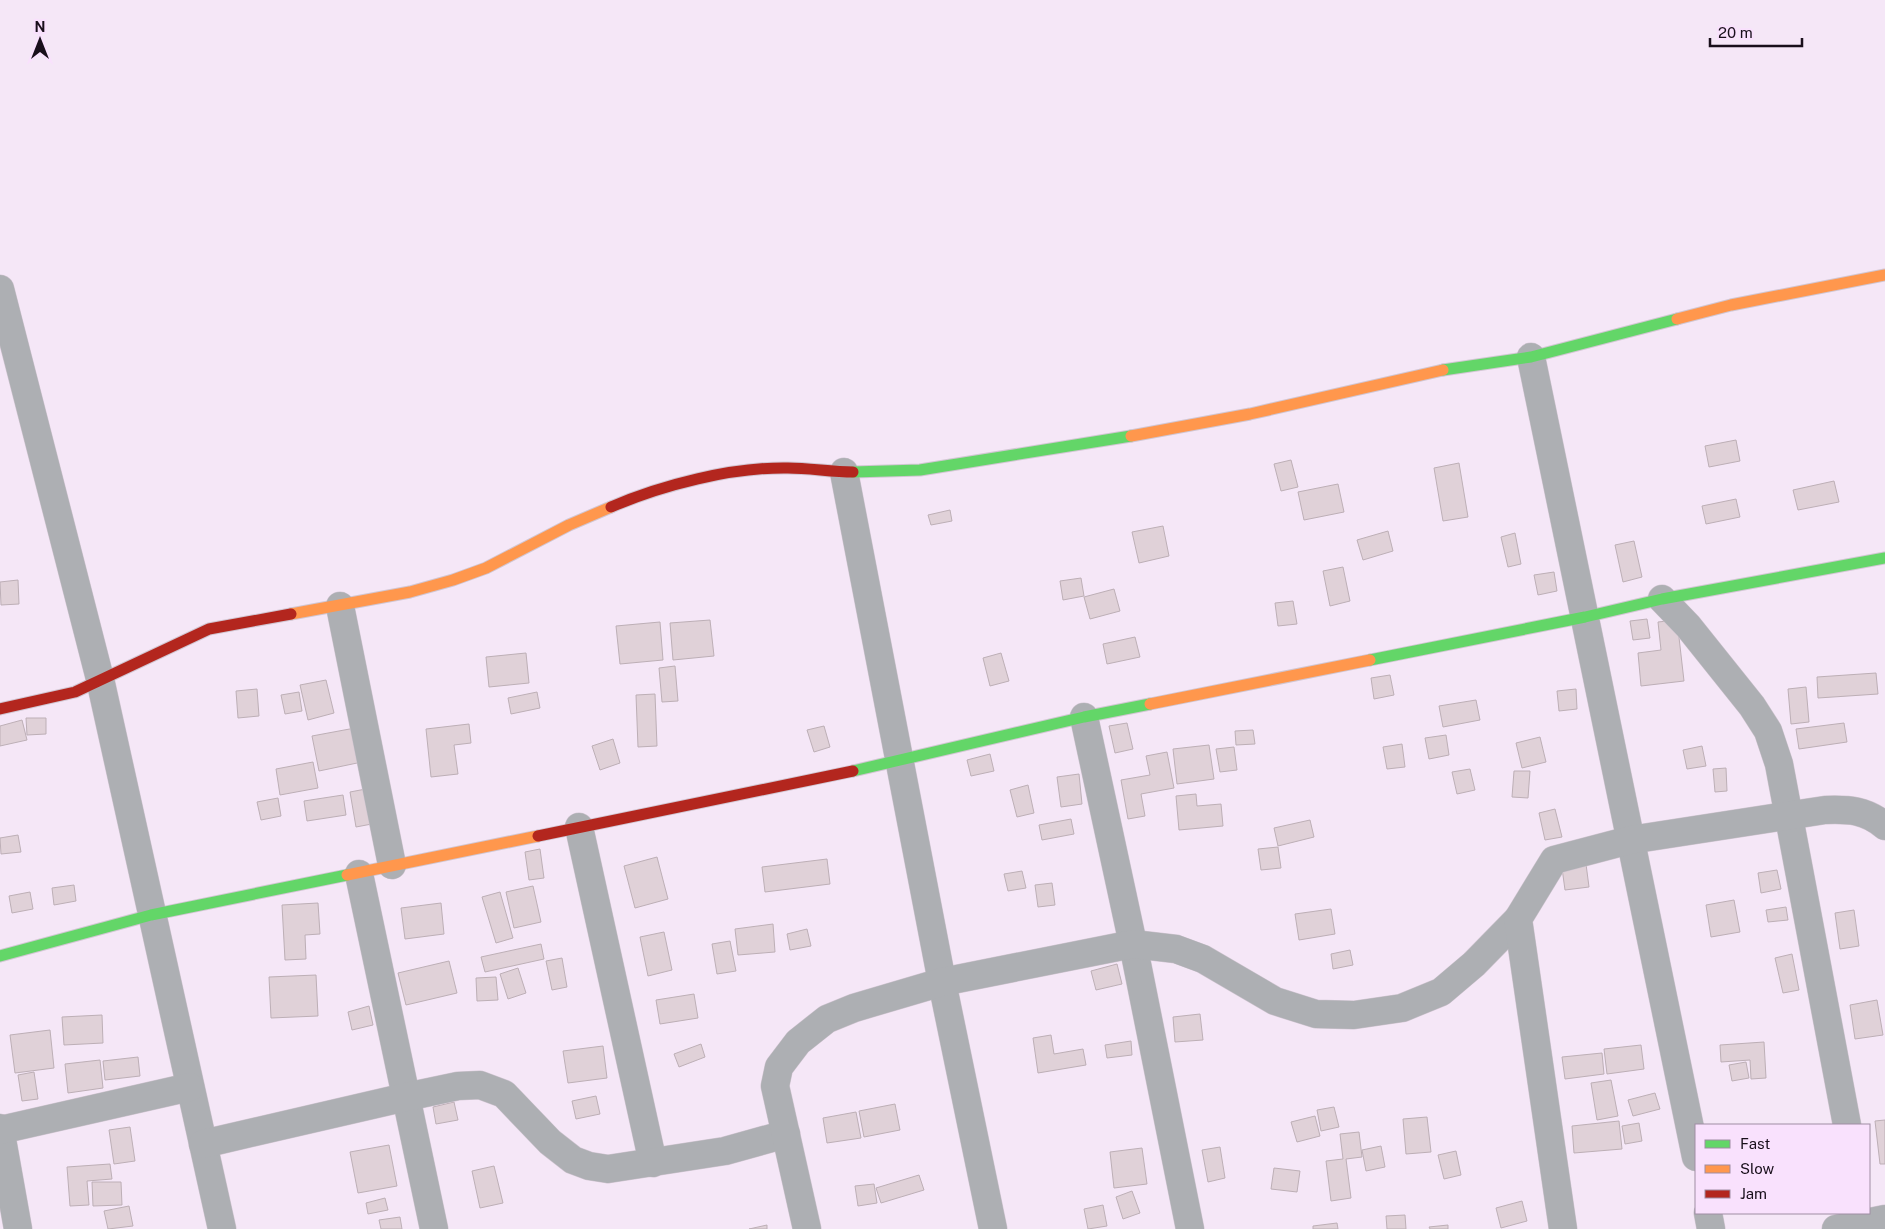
<svg xmlns="http://www.w3.org/2000/svg" width="1885" height="1229" viewBox="0 0 1885 1229" font-family="'Public Sans',sans-serif">
	<rect width="100%" height="100%" fill="#f5e7f7"/>
	<g fill="#e0d1d8" stroke="#bdafb6">
		<path d="M1736,440l4,21 -31,6 -4,-21z"/>
		<path d="M1291,460l7,27 -17,4 -7,-27z"/>
		<path d="M1459,463l9,54 -25,4 -9,-53z"/>
		<path d="M1834,481l5,21 -41,8 -5,-20z"/>
		<path d="M1338,484l6,28 -40,8 -6,-28z"/>
		<path d="M1736,499l4,18 -34,7 -4,-18z"/>
		<path d="M950,510l2,11 -21,4 -3,-10z"/>
		<path d="M1163,526l6,30 -30,7 -7,-31z"/>
		<path d="M1388,531l5,20 -30,9 -6,-20z"/>
		<path d="M1515,533l6,31 -13,3 -7,-30z"/>
		<path d="M1634,541l8,36 -19,5 -8,-37z"/>
		<path d="M1343,567l7,34 -20,5 -7,-35z"/>
		<path d="M1554,572l3,19 -19,4 -4,-20z"/>
		<path d="M1081,578l3,18 -21,4 -3,-19z"/>
		<path d="M18,580l1,24 -18,1 -1,-23z"/>
		<path d="M1114,589l6,22 -30,8 -6,-22z"/>
		<path d="M1293,601l4,23 -19,2 -3,-23z"/>
		<path d="M1647,619l3,19 -17,2 -3,-19z"/>
		<path d="M710,620l4,36 -41,4 -3,-37z"/>
		<path d="M1677,620l7,61 -43,5 -3,-33 23,-3 -3,-28z"/>
		<path d="M660,622l3,38 -43,4 -4,-38z"/>
		<path d="M1135,637l5,20 -33,7 -4,-20z"/>
		<path d="M526,653l3,30 -40,4 -3,-30z"/>
		<path d="M1001,653l8,28 -19,5 -7,-28z"/>
		<path d="M675,666l3,35 -16,1 -3,-34z"/>
		<path d="M1876,673l2,21 -60,4 -1,-21z"/>
		<path d="M1390,675l4,20 -20,4 -3,-21z"/>
		<path d="M326,680l8,33 -26,7 -8,-35z"/>
		<path d="M1806,687l3,35 -18,2 -3,-35z"/>
		<path d="M257,689l2,27 -21,2 -2,-27z"/>
		<path d="M1576,689l1,20 -18,2 -2,-20z"/>
		<path d="M299,692l3,19 -17,3 -4,-19z"/>
		<path d="M537,692l3,16 -29,6 -3,-16z"/>
		<path d="M655,694l2,52 -19,1 -2,-52z"/>
		<path d="M1476,700l4,20 -37,7 -4,-21z"/>
		<path d="M26,718h20v16l-19,1z"/>
		<path d="M22,720l5,20 -27,6v-20z"/>
		<path d="M1127,723l6,26 -18,4 -6,-27z"/>
		<path d="M1844,723l3,19 -48,7 -3,-20z"/>
		<path d="M469,724l2,19 -17,2 4,29 -27,3 -5,-48z"/>
		<path d="M824,726l6,21 -16,5 -7,-22z"/>
		<path d="M355,728l7,34 -43,9 -7,-35z"/>
		<path d="M1253,730l2,14 -19,1 -1,-14z"/>
		<path d="M1446,735l3,20 -20,4 -4,-21z"/>
		<path d="M1540,737l6,25 -24,6 -6,-25z"/>
		<path d="M613,739l7,24 -20,7 -8,-24z"/>
		<path d="M1402,744l3,23 -18,2 -4,-22z"/>
		<path d="M1209,745l5,34 -37,5 -4,-35z"/>
		<path d="M1702,746l4,20 -19,3 -4,-19z"/>
		<path d="M1234,747l3,23 -17,2 -4,-23z"/>
		<path d="M1167,752l7,36 -33,6 4,22 -17,3 -7,-39 29,-5 -4,-19z"/>
		<path d="M990,754l4,17 -23,5 -4,-16z"/>
		<path d="M313,762l5,26 -38,7 -4,-26z"/>
		<path d="M1726,768l1,23 -12,1 -2,-23z"/>
		<path d="M1470,769l5,21 -18,4 -5,-22z"/>
		<path d="M1514,771h16l-2,27 -16,-1z"/>
		<path d="M1079,774l3,30 -21,3 -4,-30z"/>
		<path d="M1028,785l6,28 -17,4 -7,-27z"/>
		<path d="M371,788l6,35 -21,4 -6,-35z"/>
		<path d="M1196,794l1,12 24,-2 2,22 -44,4 -3,-34z"/>
		<path d="M343,795l3,20 -39,6 -3,-20z"/>
		<path d="M278,798l3,18 -20,4 -4,-18z"/>
		<path d="M1555,809l7,28 -17,3 -6,-27z"/>
		<path d="M1071,819l3,15 -32,6 -3,-15z"/>
		<path d="M1310,820l4,17 -36,9 -4,-18z"/>
		<path d="M18,835l3,17 -20,2 -1,-16z"/>
		<path d="M1278,847l3,21 -20,2 -3,-21z"/>
		<path d="M540,849l4,29 -15,2 -4,-28z"/>
		<path d="M657,857l11,42 -33,9 -11,-42z"/>
		<path d="M827,859l3,25 -65,8 -3,-25z"/>
		<path d="M1586,864l3,23 -24,3 -3,-22z"/>
		<path d="M1777,870l4,19 -20,4 -3,-20z"/>
		<path d="M1022,871l4,17 -18,3 -4,-17z"/>
		<path d="M1052,883l3,22 -17,2 -3,-22z"/>
		<path d="M74,885l2,16 -22,4 -2,-17z"/>
		<path d="M533,886l8,36 -27,6 -8,-36z"/>
		<path d="M30,892l3,17 -21,4 -3,-17z"/>
		<path d="M500,892l13,46 -17,5 -14,-46z"/>
		<path d="M1734,900l6,32 -29,5 -5,-32z"/>
		<path d="M318,903l2,31 -15,1 1,24 -21,1 -3,-55z"/>
		<path d="M441,903l3,31 -39,5 -4,-31z"/>
		<path d="M1786,907l2,13 -20,2 -2,-12z"/>
		<path d="M1331,909l4,25 -36,6 -4,-26z"/>
		<path d="M1854,910l5,36 -19,3 -5,-36z"/>
		<path d="M773,924l2,28 -37,3 -3,-26z"/>
		<path d="M807,929l4,17 -21,4 -3,-16z"/>
		<path d="M664,932l8,38 -24,6 -8,-39z"/>
		<path d="M730,941l6,30 -19,3 -5,-30z"/>
		<path d="M541,944l3,15 -59,13 -4,-15z"/>
		<path d="M1350,950l3,15 -20,4 -2,-15z"/>
		<path d="M1792,954l7,36 -16,3 -8,-35z"/>
		<path d="M562,958l5,29 -15,3 -6,-29z"/>
		<path d="M449,961l8,32 -51,12 -8,-32z"/>
		<path d="M1117,964l5,20 -26,6 -5,-19z"/>
		<path d="M518,968l8,25 -18,6 -8,-25z"/>
		<path d="M316,975l2,41 -47,2 -2,-41z"/>
		<path d="M496,977l2,23 -21,1 -1,-23z"/>
		<path d="M694,994l4,24 -38,6 -4,-24z"/>
		<path d="M1877,1000l6,35 -28,4 -5,-34z"/>
		<path d="M369,1006l4,19 -21,5 -4,-18z"/>
		<path d="M1200,1014l3,26 -28,2 -2,-25z"/>
		<path d="M102,1015l1,28 -39,2 -2,-28z"/>
		<path d="M50,1030l4,38 -39,5 -5,-38z"/>
		<path d="M1051,1035l3,19 29,-5 3,16 -48,8 -5,-35z"/>
		<path d="M1131,1041l1,14 -25,3 -2,-13z"/>
		<path d="M1764,1042l2,36 -15,1 -1,-19 -29,2 -1,-17z"/>
		<path d="M701,1044l4,13 -26,10 -5,-13z"/>
		<path d="M1641,1045l3,24 -37,5 -3,-25z"/>
		<path d="M603,1046l4,32 -39,5 -5,-32z"/>
		<path d="M1602,1053l2,21 -39,5 -3,-22z"/>
		<path d="M138,1057l2,19 -35,4 -2,-19z"/>
		<path d="M100,1060l3,28 -35,5 -3,-29z"/>
		<path d="M1746,1062l3,16 -17,3 -3,-16z"/>
		<path d="M34,1072l4,27 -16,2 -4,-26z"/>
		<path d="M1611,1080l7,36 -21,4 -6,-37z"/>
		<path d="M1655,1093l5,16 -27,7 -5,-16z"/>
		<path d="M596,1096l4,18 -24,5 -4,-18z"/>
		<path d="M454,1102l4,18 -22,4 -3,-17z"/>
		<path d="M895,1104l5,26 -36,7 -5,-26z"/>
		<path d="M1334,1107l5,20 -18,4 -4,-21z"/>
		<path d="M856,1112l5,26 -34,5 -4,-25z"/>
		<path d="M1315,1116l5,20 -23,6 -6,-20z"/>
		<path d="M1427,1117l4,35 -25,2 -3,-35z"/>
		<path d="M1885,1120v44h-5l-5,-43z"/>
		<path d="M1619,1121l3,28 -48,4 -2,-27z"/>
		<path d="M1639,1123l3,18 -17,3 -3,-18z"/>
		<path d="M130,1127l5,34 -21,3 -5,-34z"/>
		<path d="M1359,1132l3,25 -16,2 5,39 -20,3 -5,-40 17,-2 -3,-25z"/>
		<path d="M389,1145l8,41 -39,7 -8,-41z"/>
		<path d="M1381,1146l4,21 -19,4 -4,-21z"/>
		<path d="M1220,1147l5,31 -17,4 -6,-32z"/>
		<path d="M1142,1148l5,36 -33,4 -4,-36z"/>
		<path d="M1456,1151l5,24 -17,4 -6,-24z"/>
		<path d="M110,1164l2,15 -25,2 2,24 -19,1 -3,-39z"/>
		<path d="M494,1166l9,37 -23,5 -8,-37z"/>
		<path d="M1274,1168l26,3 -3,21 -26,-3z"/>
		<path d="M919,1175l5,15 -43,13 -5,-15z"/>
		<path d="M92,1182h29l1,23 -29,1z"/>
		<path d="M874,1184l3,19 -19,3 -3,-20z"/>
		<path d="M1132,1191l8,22 -17,6 -7,-22z"/>
		<path d="M385,1198l3,12 -20,4 -2,-11z"/>
		<path d="M1522,1201l5,20 -26,7 -5,-20z"/>
		<path d="M1103,1205l4,21 -19,3 -4,-20z"/>
		<path d="M129,1206l4,20 -25,3 -4,-18z"/>
		<path d="M1405,1215l1,14h-19l-1,-13z"/>
		<path d="M400,1217l2,12h-21l-2,-9z"/>
		<path d="M1337,1223l1,6h-25v-3z"/>
		<path d="M767,1225v4h-18z"/>
		<path d="M1448,1225v4h-18l-1,-2z"/>
	</g>
	<g fill="none" stroke-linecap="round" stroke-linejoin="round">
		<g stroke="#d1c6d2" stroke-width="29">
			<g id="street">
				<path d="M0,289l100,390 122,550"/>
				<path d="M1531,357l165,800"/>
				<path d="M844,472l98,510 51,247"/>
				<path d="M1662,599l26,27 64,80 16,25 11,33 68,361"/>
				<path d="M340,606l52,259"/>
				<path d="M1084,717l49,227 57,285"/>
				<path d="M579,827l74,336"/>
				<path d="M359,874l75,355"/>
				<path d="M0,1128l18,101"/>
				<path d="M0,1130l190,-43"/>
				<path d="M203,1144l203,-47 52,-11 22,-1 24,9 46,48 23,18 16,6 19,3 117,-18 61,-17"/>
				<path d="M1708,1213l3,16"/>
				<path d="M807,1229l-32,-143 4,-19 19,-25 29,-23 27,-11 88,-26 191,-38 43,5 27,10 72,42 41,13 38,1 48,-7 39,-16 33,-28 44,-45"/>
				<path d="M1563,1229l-45,-310 36,-59 76,-20 195,-30c24,-1 41,0 60,16"/>
				<path d="M1836,1229l49,-10"/>
			</g>
		</g>
		<g stroke="#d1c6d2" stroke-width="13">
			<g id="fast">
				<path d="M1443,370l88,-13 146,-38"/>
				<path d="M853,472l67,-2 211,-34"/>
				<path d="M1370,660l215,-43 77,-18 223,-41"/>
				<path d="M853,771l231,-54 66,-13"/>
				<path d="M0,956l151,-41 196,-40"/>
			</g>
		</g>
		<g stroke="#d1c6d2" stroke-width="13">
			<g id="slow">
				<path d="M1677,319l54,-14 154,-30"/>
				<path d="M1131,436l119,-22 193,-44"/>
				<path d="M291,614l119,-22 43,-12 33,-12 83,-43 42,-18"/>
				<path d="M1150,704l220,-44"/>
				<path d="M347,875l191,-39"/>
			</g>
		</g>
		<g stroke="#d1c6d2" stroke-width="13">
			<g id="jam">
				<path d="M611,507c51,-22 121,-40 177,-39 22,0 43,4 65,4"/>
				<path d="M0,709l75,-17 134,-63 82,-15"/>
				<path d="M538,836l315,-65"/>
			</g>
		</g>
		<use href="#street" stroke="#adafb3" stroke-width="28"/>
		<use href="#fast" stroke="#63d668" stroke-width="11"/>
		<use href="#slow" stroke="#ff974d" stroke-width="11"/>
		<use href="#jam" stroke="#b3261e" stroke-width="11"/>
	</g>
	<rect x="1695" y="1124" width="175" height="90" fill="#f9e1fd" stroke="#9f8da3"/>
	<rect x="1705" y="1140" width="25" height="8" fill="#63d668" stroke="#9f8da3"/>
	<text x="1740" y="1149" font-size="15" fill="#190f1b">Fast</text>
	<rect x="1705" y="1165" width="25" height="8" fill="#ff974d" stroke="#9f8da3"/>
	<text x="1740" y="1174" font-size="15" fill="#190f1b">Slow</text>
	<rect x="1705" y="1190" width="25" height="8" fill="#b3261e" stroke="#9f8da3"/>
	<text x="1740" y="1199" font-size="15" fill="#190f1b">Jam</text>
	<g transform="translate(40 40)" stroke="#f9e1fd" stroke-width="4" paint-order="stroke">
	<path d="M0-4L9 19L0 12L-9 19Z" fill="#190f1b"/>
	<text y="-8" font-size="14" font-weight="bold" text-anchor="middle" fill="#190f1b">N</text>
	</g>
	<path d="M1710 38v8h92v-8" fill="none" stroke="#190f1b" stroke-width="2.5"/>
	<text x="1718" y="38" font-size="15" fill="#190f1b" stroke="#f9e1fd" stroke-width="4" paint-order="stroke">20 m</text>
</svg>
